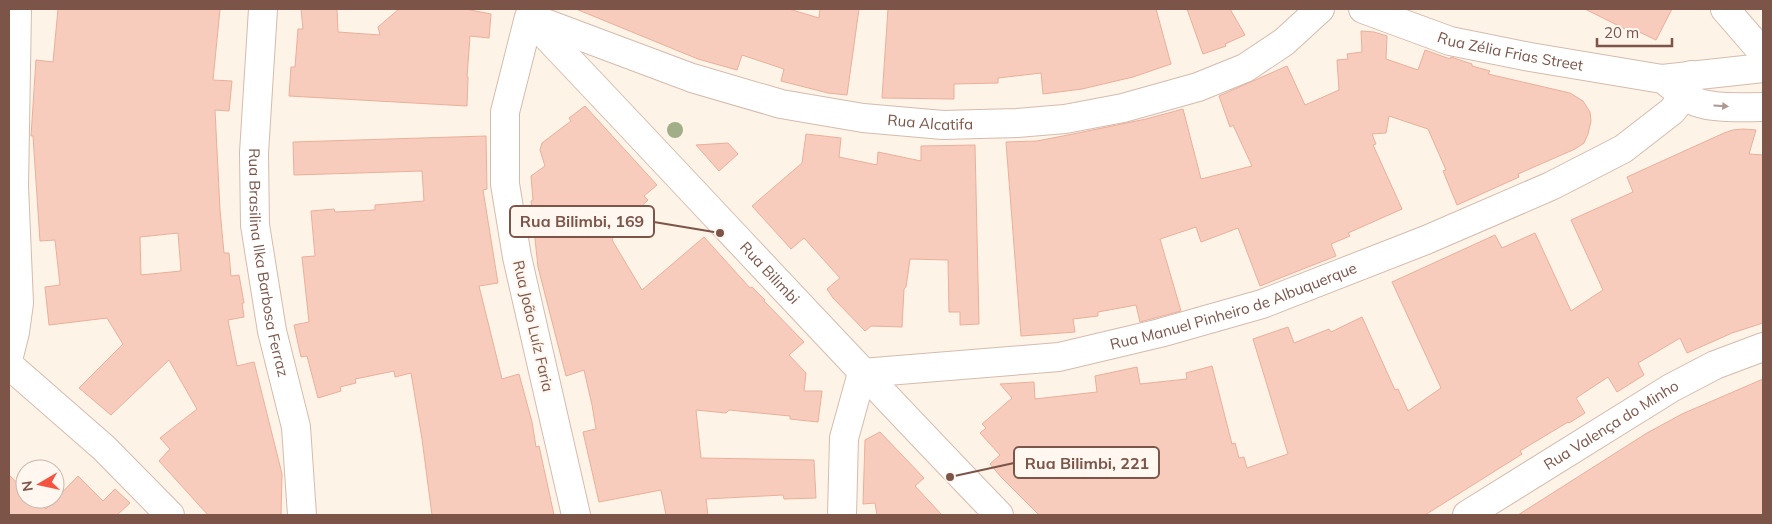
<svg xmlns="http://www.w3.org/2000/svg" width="1772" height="524" viewBox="0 0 1772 524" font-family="Mulish,sans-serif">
	<rect width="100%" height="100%" fill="#fef3e7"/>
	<g fill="#f7ccbc" stroke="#ebaf9a" fill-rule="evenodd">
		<path d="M58,9h162l-7,71 19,1 -3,30 -14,-1 5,100 4,43h5l2,23 8,-1 5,28h-2l2,14 -16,3 9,46 17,-4 28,112 -1,41h-73l-49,-54 11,-12 -10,-11 37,-29 -28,-49 -58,55 -32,-27 44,-44 -16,-26 -58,7 -4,-38 15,-2 -5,-45 -15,1 -7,-105h-2l5,-76 17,2zM178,233l3,38 -40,4 -1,-38z"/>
		<path d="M301,9h36l1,23 42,3 -2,-8 21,-18h66l26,5 -2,24 -19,-2 -3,41h1l-1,29 -178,-10 2,-29h4l3,-38h5z"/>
		<path d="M576,9h213l30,9 1,-9h39l-12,86 -19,-2 -47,-12 3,-12 -42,-14 -5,15 -39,-11z"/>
		<path d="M888,9h268l15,55 -38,13 -51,12 -39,5 -2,-21 -43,5v5l-44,1v15l-72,-1z"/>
		<path d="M1187,9h43l15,26 -20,9 1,2 -23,8z"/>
		<path d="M1585,9h87l-16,31 -23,-11 -2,3z"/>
		<path d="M1361,31l13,1 13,4 -1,23 32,11 7,-20 25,9 1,-2 21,7v2l18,5 -2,3 82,19 13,8 7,11 1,9 -3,13 -4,9 -9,6 -57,25 1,3 -62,28 -14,-34 3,-1 -18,-41 -39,-13 -3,17 -14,1 4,10 -3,1 29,64 -54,24 2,3 -19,8 5,12 -76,30 -22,-58 -37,14 -5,-15 -36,12 21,72 -41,11 -4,-17 -38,7v4l-25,3 2,13 -54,4 -15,-194 31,-1 36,-7 73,-15 37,-10 18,70 51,-13 -19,-41 -3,2 -11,-31 68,-30 18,39 34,-15 -2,-30 11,-1 -1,-5 15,-2z"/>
		<path d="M585,106l72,79 -13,11 4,4 -37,35 2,3 -1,2 30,50 62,-53 46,51 2,-1 13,13 -1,1 40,41 -15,13 17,18 -2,18h18l-4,31 -28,-3v-3l-61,-6 -3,3 -30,-3 5,48 113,2 2,38 -32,1 -1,-4 -77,4 2,16h-42l-5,-25 -62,12 -16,-70 13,-3 -4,-24 -8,-35 -18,6 -28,-109 -7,-66 2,-1 -2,-24 14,-10 -5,-16 2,-7 29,-22 -2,-3z"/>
		<path d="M1743,129l13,1 -7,24 14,1v168l-31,10 -45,20 -7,-15 -42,25 6,12 -27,17 -9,-15 -32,21 9,15 -16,10 -1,-1 -48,29 2,3 -97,61h-386l-38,-38 -11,-13 10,-9 -20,-22 6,-5 -4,-4 30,-26 -12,-14 34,-2 1,17 62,-7 -2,-16 42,-9 3,17 47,-5 -1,-6 26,-7 20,78 3,-1 4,15 5,-1 3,11 41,-14 -35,-115 35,-12 6,16 35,-14 2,3 31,-15 33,73 3,-1 10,22 33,-23 -49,-106 103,-47 7,13 33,-15 36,78 32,-21 -32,-70 62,-28 -6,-15 97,-44 9,-3z"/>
		<path d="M806,134l35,4 -2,19 38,8 1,-13 43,9v-15l54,-1 4,179 -19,1v-13h-11l-1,-52 -38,-1 -4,28 -2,2 -2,38 -31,-1 -6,5 -32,-33 -6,-9 13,-11 -36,-40 -13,11 -39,-43 50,-43z"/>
		<path d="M486,136l1,53 -4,1 15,93 -19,3 23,93 17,-5 13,48 4,25 3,-1 15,69h-122l-10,-76 -11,-66 -16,4 -1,-6 -39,8 1,4 -16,4 1,4 -23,7 -11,-42 -6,1 -7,-32 15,-3 -7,-65 13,-1 -4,-45 23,-2 1,3 40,-2v-5l49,-4 -2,-30 -128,4 -1,-33z"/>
		<path d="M728,143l10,11 -19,17 -23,-26z"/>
		<path d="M1763,379v136h-245l129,-82 35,-19z"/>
		<path d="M880,432l44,46 -9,8 27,29h-65l-2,-12 -12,1 2,-64z"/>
		<path d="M9,475l16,15v9h10l11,10 32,-33 25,25 12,-12 15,14 -13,12h-108z"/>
	</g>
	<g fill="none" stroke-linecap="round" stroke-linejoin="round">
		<g stroke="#d5bbae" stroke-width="30">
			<g id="minor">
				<path id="s1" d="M263,9l-9,144 1,72 17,106 24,96 6,88"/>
				<path id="s2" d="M1363,9l87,32 80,16 132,22 101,-11"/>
				<path d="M1725,9l38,44"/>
				<path id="s3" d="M533,22c156,164 309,330 466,493"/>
				<path d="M1669,84c9,7 17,14 27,18 20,7 46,5 67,5"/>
				<path d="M9,356l6,-24 4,-29 -5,-117 3,-177"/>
				<path d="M9,365l95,83 66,67"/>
				<path id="s4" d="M576,515l-59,-258 -12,-73v-72l24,-95 163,61 89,26 82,14 80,7 74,-2 48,-4 58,-11 75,-21 47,-19 39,-26 36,-33"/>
				<path id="s5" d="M842,515l2,-77 18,-65 197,-16 101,-24 102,-29 164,-64 125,-54 72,-37 49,-38 12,-15 7,-21"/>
				<path id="s6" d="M1467,515l204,-127 44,-23 48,-18"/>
			</g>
		</g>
		<use href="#minor" stroke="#fff" stroke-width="28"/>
	</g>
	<circle fill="#a0af87" cx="675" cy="130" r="8"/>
	<defs><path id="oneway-solid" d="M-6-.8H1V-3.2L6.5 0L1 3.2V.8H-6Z" transform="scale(1.25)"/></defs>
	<use fill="#b09891" href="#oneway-solid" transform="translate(1721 106) rotate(4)"/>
	<g text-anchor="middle" stroke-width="4.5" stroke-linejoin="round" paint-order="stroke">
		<g font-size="15" fill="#7c5448" stroke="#fff7f0">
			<text dy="5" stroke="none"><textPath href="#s2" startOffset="154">Rua Zélia Frias Street</textPath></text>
			<text dy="5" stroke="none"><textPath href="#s4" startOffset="926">Rua Alcatifa</textPath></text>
			<text dy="5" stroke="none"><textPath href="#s1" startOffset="255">Rua Brasilina Ilka Barbosa Ferraz</textPath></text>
			<text dy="5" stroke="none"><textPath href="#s3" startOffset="345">Rua Bilimbi</textPath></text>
			<text dy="5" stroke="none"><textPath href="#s5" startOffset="524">Rua Manuel Pinheiro de Albuquerque</textPath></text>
			<text transform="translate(533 326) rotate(77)" y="5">Rua João Luíz Faria</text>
			<text dy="5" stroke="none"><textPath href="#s6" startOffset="170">Rua Valença do Minho</textPath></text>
		</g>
	</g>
	<path fill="none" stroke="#7c5448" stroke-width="2" d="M720 233L654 222M950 477L1014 463"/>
	<g fill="#7c5448" stroke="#fff7f0" stroke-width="2">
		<circle cx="720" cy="233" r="5"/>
		<circle cx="950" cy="477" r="5"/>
	</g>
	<g fill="#fff7f0" stroke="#7c5448" stroke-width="2">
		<rect x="510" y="206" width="144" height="31" rx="5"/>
		<rect x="1014" y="447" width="145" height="31" rx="5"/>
	</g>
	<g font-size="16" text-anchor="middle" font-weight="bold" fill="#7c5448">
		<text x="582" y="227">Rua Bilimbi, 169</text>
		<text x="1087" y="469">Rua Bilimbi, 221</text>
	</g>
	<rect width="1772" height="524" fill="none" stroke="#7c5448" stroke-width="20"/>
	<g transform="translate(40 484) rotate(261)"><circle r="24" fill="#fff7f0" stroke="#cbb6ad"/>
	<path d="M0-4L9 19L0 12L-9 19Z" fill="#f45341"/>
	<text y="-8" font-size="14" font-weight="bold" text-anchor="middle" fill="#7c5448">N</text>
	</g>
	<path d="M1597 38v8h75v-8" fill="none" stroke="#7c5448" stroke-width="2.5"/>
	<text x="1604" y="38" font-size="15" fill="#7c5448" stroke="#fff7f0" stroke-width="4" paint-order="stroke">20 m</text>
</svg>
